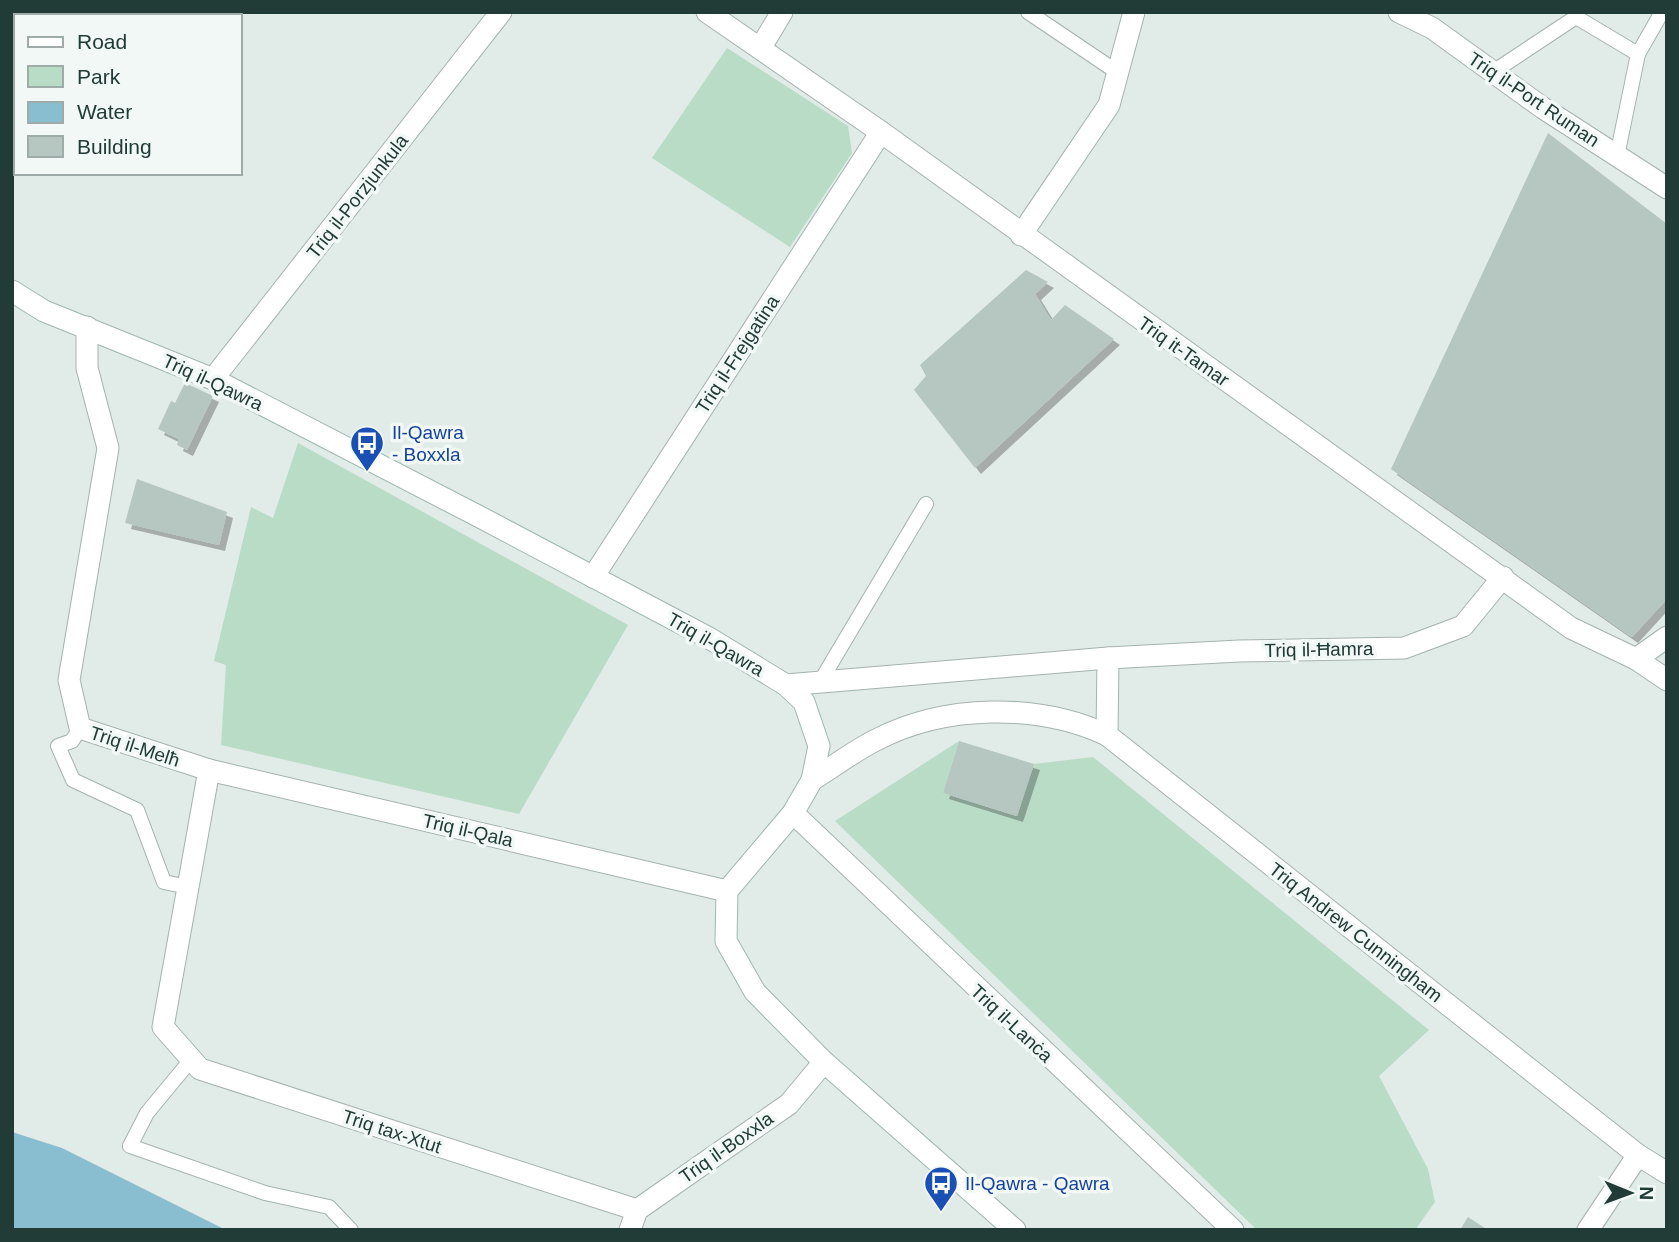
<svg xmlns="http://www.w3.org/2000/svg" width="1679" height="1242" viewBox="0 0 1679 1242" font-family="Arial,sans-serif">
	<defs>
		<filter id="shadow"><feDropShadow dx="6" dy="6" stdDeviation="0" flood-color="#0004"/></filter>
	</defs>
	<rect width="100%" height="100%" fill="#e1ebe8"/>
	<g fill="#b9dcc7">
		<path d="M727,48l121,78 4,27 -62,94 -138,-89z"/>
		<path d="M298,443l330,182 -109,189 -298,-69 5,-80 -12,-4 37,-154 22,11z"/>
		<path d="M959,741l-16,52 73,23 18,-52 59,-7 336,273 -50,46 49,93 7,33 -20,28h-158l-422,-409z"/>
	</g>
	<path fill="#89bdd0" d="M12,1132l50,16 164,82h-214z"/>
	<g fill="#b6c6c1" filter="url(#shadow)">
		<path d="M1548,133l119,91v375l-35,38 -241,-168z"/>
		<path d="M1026,270l22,12 -13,12 16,26 14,-15 49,34 -139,129 -61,-78 12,-14 -6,-11z"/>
		<path d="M185,383l28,13 -26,54 -10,-5 2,-6 -21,-10 13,-28 4,2z"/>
		<path d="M137,479l90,33 -8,33 -94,-22z"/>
		<path d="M959,741l75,23 -17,52 -74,-23z"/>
		<path d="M1468,1217l20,13h-28z"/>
	</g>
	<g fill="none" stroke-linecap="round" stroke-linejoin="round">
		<g stroke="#a4b3af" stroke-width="16">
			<g id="lane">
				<path d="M1028,12l89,60"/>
				<path d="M1578,12l-2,5 62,37 24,-42"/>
				<path d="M1493,72l83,-55"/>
				<path d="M1617,156l21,-102"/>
				<path d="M820,682l106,-178"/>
				<path d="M80,728l-8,13 -14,5 15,34 64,30 27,72 24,5"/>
				<path d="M190,1061l-43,52 -17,33 135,47 64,14 22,23"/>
			</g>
		</g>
		<g stroke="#a4b3af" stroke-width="23">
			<g id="street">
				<path d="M707,12l174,120 690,496 65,31 31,21"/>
				<path d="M1399,12l33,16 111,80 124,80"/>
				<path d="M761,47l21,-35"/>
				<path d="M1021,235l88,-130 25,-93"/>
				<path d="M87,327v41l21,80 -39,232 11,48 129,42 518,121"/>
				<path d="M213,379l288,-367"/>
				<path d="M593,577l288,-445"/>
				<path d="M1108,658l-1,77 531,420 29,18"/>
				<path d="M1636,659l31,-22"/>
				<path d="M786,685l322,-27 131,-7 165,-3 59,-22 40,-49"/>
				<path d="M209,770l-46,257 37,42 437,141"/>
				<path d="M812,780c21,-13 42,-29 64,-40 69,-36 162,-37 231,-5"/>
				<path d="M793,813l440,417"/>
				<path d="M630,1230l7,-20 152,-106 35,-42"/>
				<path d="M1588,1230l50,-75"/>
			</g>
		</g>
		<g stroke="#9fb7b1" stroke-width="23">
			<path id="secondary" d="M12,291l32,20 169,68 267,138 229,121 77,47 18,17 15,44 -7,34 -19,33 -66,78 -1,50 29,51 69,70 191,168"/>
		</g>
		<use href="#lane" stroke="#fff" stroke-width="14"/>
		<use href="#street" stroke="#fff" stroke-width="21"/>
		<use href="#secondary" stroke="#fff" stroke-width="21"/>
	</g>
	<defs>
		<g id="bus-pin" transform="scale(1.75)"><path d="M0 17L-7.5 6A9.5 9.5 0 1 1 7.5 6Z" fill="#1a4fb4" stroke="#f1f8f5"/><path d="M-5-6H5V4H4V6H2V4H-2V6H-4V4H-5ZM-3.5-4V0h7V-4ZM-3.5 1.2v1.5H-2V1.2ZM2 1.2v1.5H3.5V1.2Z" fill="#fff"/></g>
	</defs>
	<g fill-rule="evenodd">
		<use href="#bus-pin" x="367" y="443"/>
		<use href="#bus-pin" x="941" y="1183"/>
	</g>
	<g text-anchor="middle" stroke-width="7" stroke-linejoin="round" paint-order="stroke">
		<g font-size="19" fill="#213b37" stroke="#f1f8f5">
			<text transform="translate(1534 99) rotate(34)" y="7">Triq il-Port Ruman</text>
			<text transform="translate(357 196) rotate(-52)" y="7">Triq il-Porzjunkula</text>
			<text transform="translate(1184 351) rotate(35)" y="7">Triq it-Tamar</text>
			<text transform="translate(737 354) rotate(-57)" y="7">Triq il-Frejgatina</text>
			<text transform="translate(213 382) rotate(25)" y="7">Triq il-Qawra</text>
			<text transform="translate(716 644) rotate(30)" y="7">Triq il-Qawra</text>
			<text transform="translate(1319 649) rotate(-1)" y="7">Triq il-Ħamra</text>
			<text transform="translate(135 746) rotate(18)" y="7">Triq il-Melħ</text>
			<text transform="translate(468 830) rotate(13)" y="7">Triq il-Qala</text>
			<text transform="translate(1356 932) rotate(38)" y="7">Triq Andrew Cunningham</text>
			<text transform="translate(1012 1023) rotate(43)" y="7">Triq il-Lanċa</text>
			<text transform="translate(392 1131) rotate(18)" y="7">Triq tax-Xtut</text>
			<text transform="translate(726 1147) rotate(-35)" y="7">Triq il-Boxxla</text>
		</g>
		<g font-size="19" fill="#164399" stroke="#f1f8f5" text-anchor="start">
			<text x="392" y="439">Il-Qawra<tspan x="392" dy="22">- Boxxla</tspan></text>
			<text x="965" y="1190">Il-Qawra - Qawra</text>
		</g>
	</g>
	<rect width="1679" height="1242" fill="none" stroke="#213b37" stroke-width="28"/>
	<rect x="14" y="14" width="228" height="161" fill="#f1f8f5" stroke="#9eaca9" stroke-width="2"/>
	<rect x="28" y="37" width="35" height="10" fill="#ffffff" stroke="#9eaca9" stroke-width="2"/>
	<text x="77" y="49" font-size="21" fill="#213b37">Road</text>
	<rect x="28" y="66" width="35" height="21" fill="#b9dcc7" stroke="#9eaca9" stroke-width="2"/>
	<text x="77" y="84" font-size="21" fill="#213b37">Park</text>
	<rect x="28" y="102" width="35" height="21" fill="#89bdd0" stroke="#9eaca9" stroke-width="2"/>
	<text x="77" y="119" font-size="21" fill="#213b37">Water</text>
	<rect x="28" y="136" width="35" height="21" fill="#b6c6c1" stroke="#9eaca9" stroke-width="2"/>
	<text x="77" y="154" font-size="21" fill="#213b37">Building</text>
	<g transform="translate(1630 1193) rotate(91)" stroke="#f1f8f5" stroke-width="5" paint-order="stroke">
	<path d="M0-5L12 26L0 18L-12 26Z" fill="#213b37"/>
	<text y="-10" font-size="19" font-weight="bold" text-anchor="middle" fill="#213b37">N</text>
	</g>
</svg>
